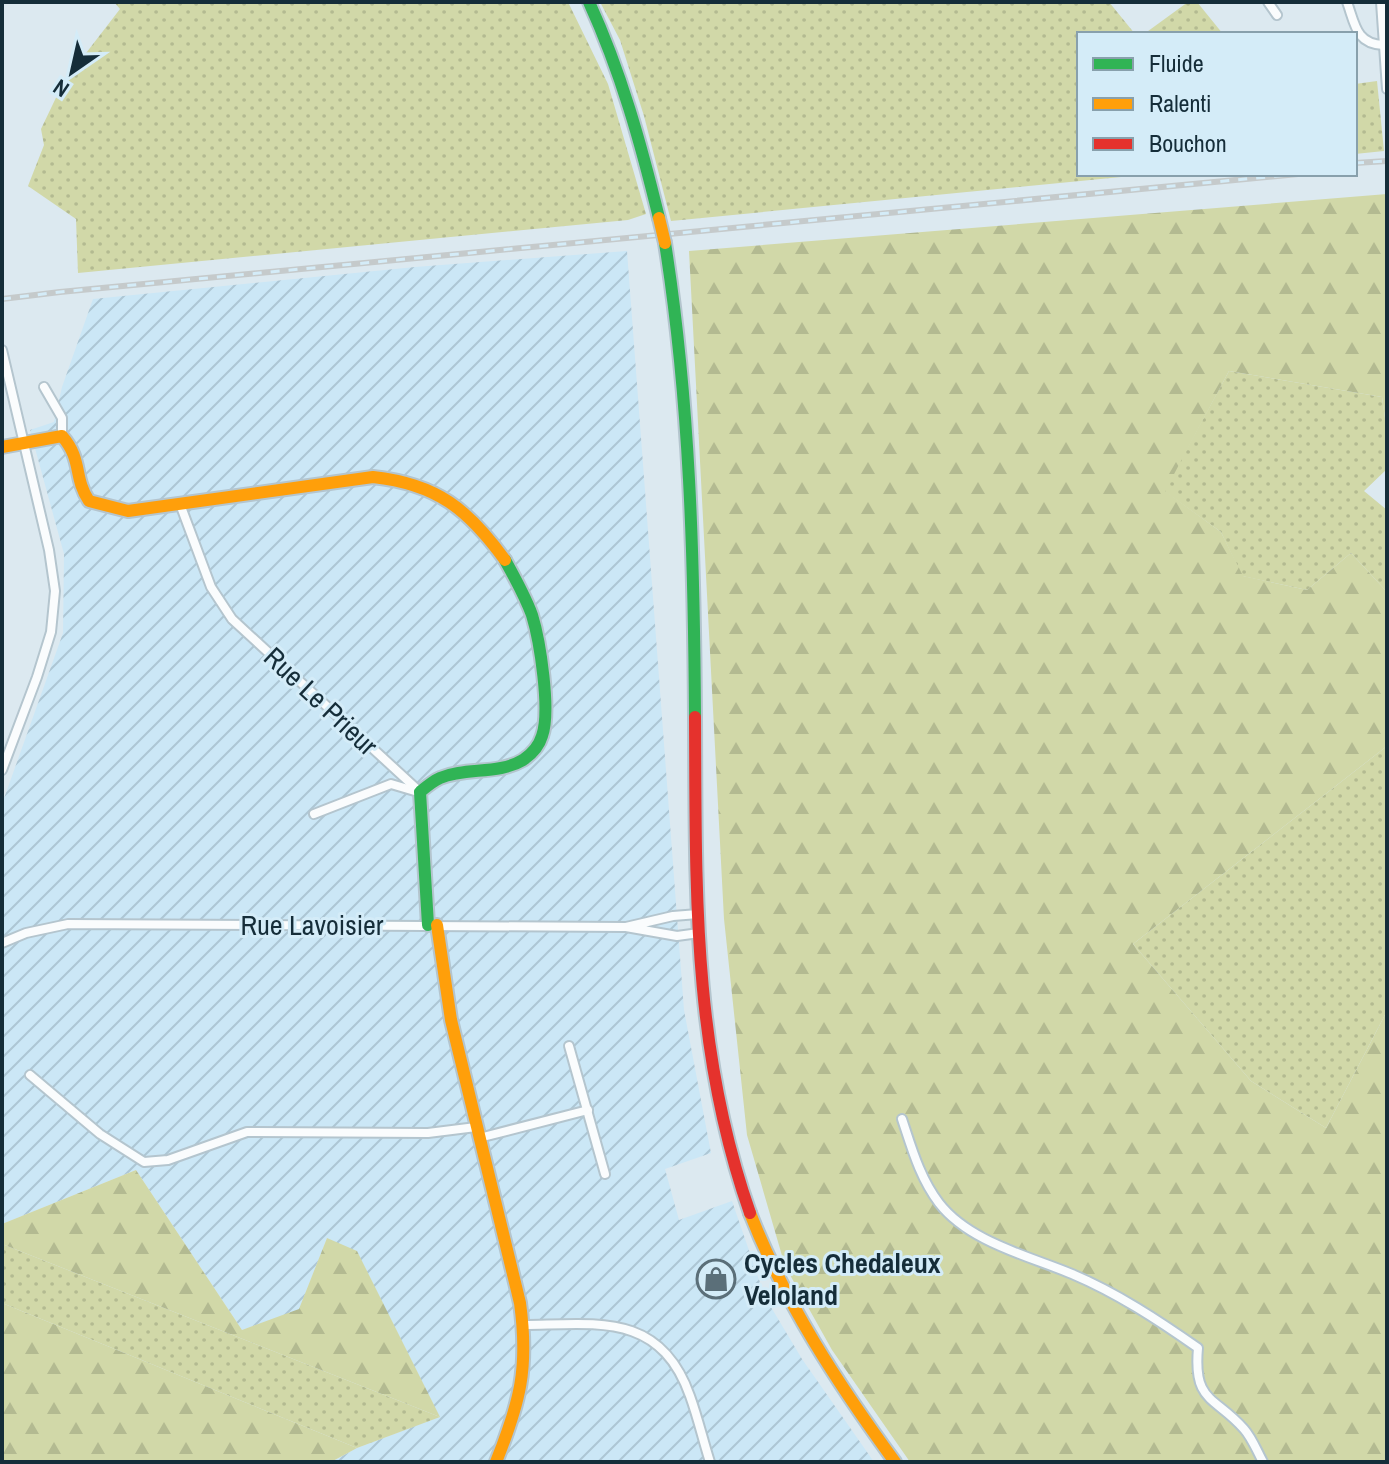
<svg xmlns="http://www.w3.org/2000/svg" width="1389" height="1464" viewBox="0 0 1389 1464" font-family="'Archivo Narrow',sans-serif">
	<defs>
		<pattern id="industrial-furrows" width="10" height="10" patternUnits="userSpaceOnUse" patternTransform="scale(2)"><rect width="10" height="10" fill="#cbe7f6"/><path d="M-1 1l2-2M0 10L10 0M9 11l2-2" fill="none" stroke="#adc6d4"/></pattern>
		<pattern id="grass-dots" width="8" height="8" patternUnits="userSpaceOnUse" patternTransform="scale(2)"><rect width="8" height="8" fill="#d1d8a8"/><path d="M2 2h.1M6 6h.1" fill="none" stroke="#b3ba91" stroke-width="1.8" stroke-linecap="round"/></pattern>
		<pattern id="forest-firs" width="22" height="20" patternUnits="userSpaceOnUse" patternTransform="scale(2)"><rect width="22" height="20" fill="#d1d8a8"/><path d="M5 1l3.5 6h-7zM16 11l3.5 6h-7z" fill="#b3ba91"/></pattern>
	</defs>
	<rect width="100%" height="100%" fill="#dce9f0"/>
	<path fill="url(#industrial-furrows)" d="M627,251l57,759 27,143 -46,16 14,51 53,-19 33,96 37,62 72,103h-543l26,-14 82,-31 -112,-179 -28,72 -57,20 -106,-160 -134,54v-420l61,-171 1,-79 -34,-124 24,-8 8,-35 31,-88 322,-32z"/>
	<g fill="url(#grass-dots)">
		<path d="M114,2h454l40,82 38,130 -18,6 -550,53 -2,-54 -48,-33 16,-41 -3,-16 22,-46 57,-74z"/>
		<path d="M600,2h509l26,32h-56v140h73l-481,47 -27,-105 -24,-76z"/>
		<path d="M1188,2h9l26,32h-79z"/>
		<path d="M1377,81l7,70 -29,3v-70z"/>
		<path d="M1229,371l153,26 5,35v37l-23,22 23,19v82l-36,-39 -44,37 -65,-14 -21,-44 -57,-41z"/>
		<path d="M1387,746v265l-61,117 -75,-47 -118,-137z"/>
		<path d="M2,1244l438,173 -83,31 -355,-145z"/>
	</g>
	<g fill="url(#forest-firs)">
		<path d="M1387,194v238l-5,-35 -153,-26 -64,120 56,41 22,44 64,14 44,-37 36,39v154l-254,198 118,137 75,47 61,-117v451h-477l-78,-112 -47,-84 -38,-131 -23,-216 -35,-668z"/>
		<path d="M136,1170l106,160 57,-21 28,-71 30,13 83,166 -438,-173v-20z"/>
		<path d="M2,1303l355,145 -26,14h-329z"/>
	</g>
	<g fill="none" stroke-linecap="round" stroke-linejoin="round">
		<g stroke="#b4c5ce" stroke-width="12">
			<g id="street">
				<path d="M1268,2l9,13"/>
				<path d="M1347,2c8,22 9,42 36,43"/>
				<path d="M1381,2l6,87"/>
				<path d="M2,350l47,200 6,41 -4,41 -14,45 -35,93"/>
				<path d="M44,387l18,31v18"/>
				<path d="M180,504l31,83 21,32 188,173"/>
				<path d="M314,814l77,-30 27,8"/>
				<path d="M698,914l-25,2 -47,11 51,9 22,-3"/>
				<path d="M2,943l24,-10 42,-9 558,3"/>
				<path d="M569,1046l36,128"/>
				<path d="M30,1075l70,59 44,28 24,-2 79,-28 181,1 48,-6"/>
				<path d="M902,1119c10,30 18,59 37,84 30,39 90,53 133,71 45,19 86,46 126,74 -5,55 17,48 46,81 8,9 13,22 19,33"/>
				<path d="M479,1138l109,-28"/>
				<path d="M524,1325c74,-1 136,-13 166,71 8,22 13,44 20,66"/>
			</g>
		</g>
		<g stroke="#b4c5ce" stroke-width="16">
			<g id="fast">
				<path d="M589,2c32,70 52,142 70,216"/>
				<path d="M665,243c25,158 29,315 30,474"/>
				<path d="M428,925l-8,-133c6,-5 13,-11 20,-14 26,-11 58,-3 83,-18 9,-6 16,-14 19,-24 9,-25 -2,-95 -10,-121 -7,-19 -17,-37 -27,-55"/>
			</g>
		</g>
		<g stroke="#b4c5ce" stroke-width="16">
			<g id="slow">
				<path d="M2,447l60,-11c21,24 11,41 27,65l39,10 245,-34c64,7 95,32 132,83"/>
				<path d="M437,925l14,95 69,283c9,65 0,99 -24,159"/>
				<path d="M750,1213c35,90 88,171 145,249"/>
			</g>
		</g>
		<g stroke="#b4c5ce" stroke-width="16">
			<path id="jam" d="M695,717c1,172 -3,331 55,496"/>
		</g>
		<use href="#street" stroke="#fafcfd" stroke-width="8"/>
		<use href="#fast" stroke="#30b455" stroke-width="12"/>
		<use href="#slow" stroke="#ff9f0a" stroke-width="12"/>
		<use href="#jam" stroke="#e5322d" stroke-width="12"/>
		<g stroke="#c5cacb" stroke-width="6">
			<g id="rail">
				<path d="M1355,163l32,-2"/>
				<path d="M2,299l58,-7 1238,-118"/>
			</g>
		</g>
		<use href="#rail" stroke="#d4ecf8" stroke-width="3" stroke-dasharray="9" stroke-linecap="butt"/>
		<g stroke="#b4c5ce" stroke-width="16" stroke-linecap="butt">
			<path id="slow-bridge" d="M659,218l6,25"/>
		</g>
		<use href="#slow-bridge" stroke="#ff9f0a" stroke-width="12"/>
	</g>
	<defs>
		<g id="shop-ring" transform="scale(2)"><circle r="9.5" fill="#d4ecf8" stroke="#5b6f79" stroke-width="1.5"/><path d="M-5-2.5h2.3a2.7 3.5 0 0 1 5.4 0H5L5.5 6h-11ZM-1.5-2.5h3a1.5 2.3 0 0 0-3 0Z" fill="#5b6f79"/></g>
	</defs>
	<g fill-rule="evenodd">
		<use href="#shop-ring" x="716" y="1279"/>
	</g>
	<g text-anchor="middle" stroke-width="6" stroke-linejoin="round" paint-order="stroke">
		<g font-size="28" fill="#152d39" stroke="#d4ecf8">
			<text transform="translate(321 701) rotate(43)" y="10">Rue Le Prieur</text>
			<text x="312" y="935">Rue Lavoisier</text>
		</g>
		<g font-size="28" font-weight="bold" fill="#152d39" stroke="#d4ecf8" text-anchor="start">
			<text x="744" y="1273">Cycles Chedaleux<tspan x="744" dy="32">Veloland</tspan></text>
		</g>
	</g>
	<rect width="1389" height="1464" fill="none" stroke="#152d39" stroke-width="8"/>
	<rect x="1077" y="32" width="280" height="144" fill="#d4ecf8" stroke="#88a0ac" stroke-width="2"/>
	<rect x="1093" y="58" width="40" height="12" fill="#30b455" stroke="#88a0ac" stroke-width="2"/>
	<text x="1149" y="72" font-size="24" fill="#152d39">Fluide</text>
	<rect x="1093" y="98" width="40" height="12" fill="#ff9f0a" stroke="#88a0ac" stroke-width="2"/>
	<text x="1149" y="112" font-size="24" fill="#152d39">Ralenti</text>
	<rect x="1093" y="138" width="40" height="12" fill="#e5322d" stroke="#88a0ac" stroke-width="2"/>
	<text x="1149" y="152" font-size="24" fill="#152d39">Bouchon</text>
	<g transform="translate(72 72) rotate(214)" stroke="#d4ecf8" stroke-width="6" paint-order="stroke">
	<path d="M0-6L14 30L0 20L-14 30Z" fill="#152d39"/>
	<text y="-12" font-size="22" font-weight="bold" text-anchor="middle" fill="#152d39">N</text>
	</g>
</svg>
